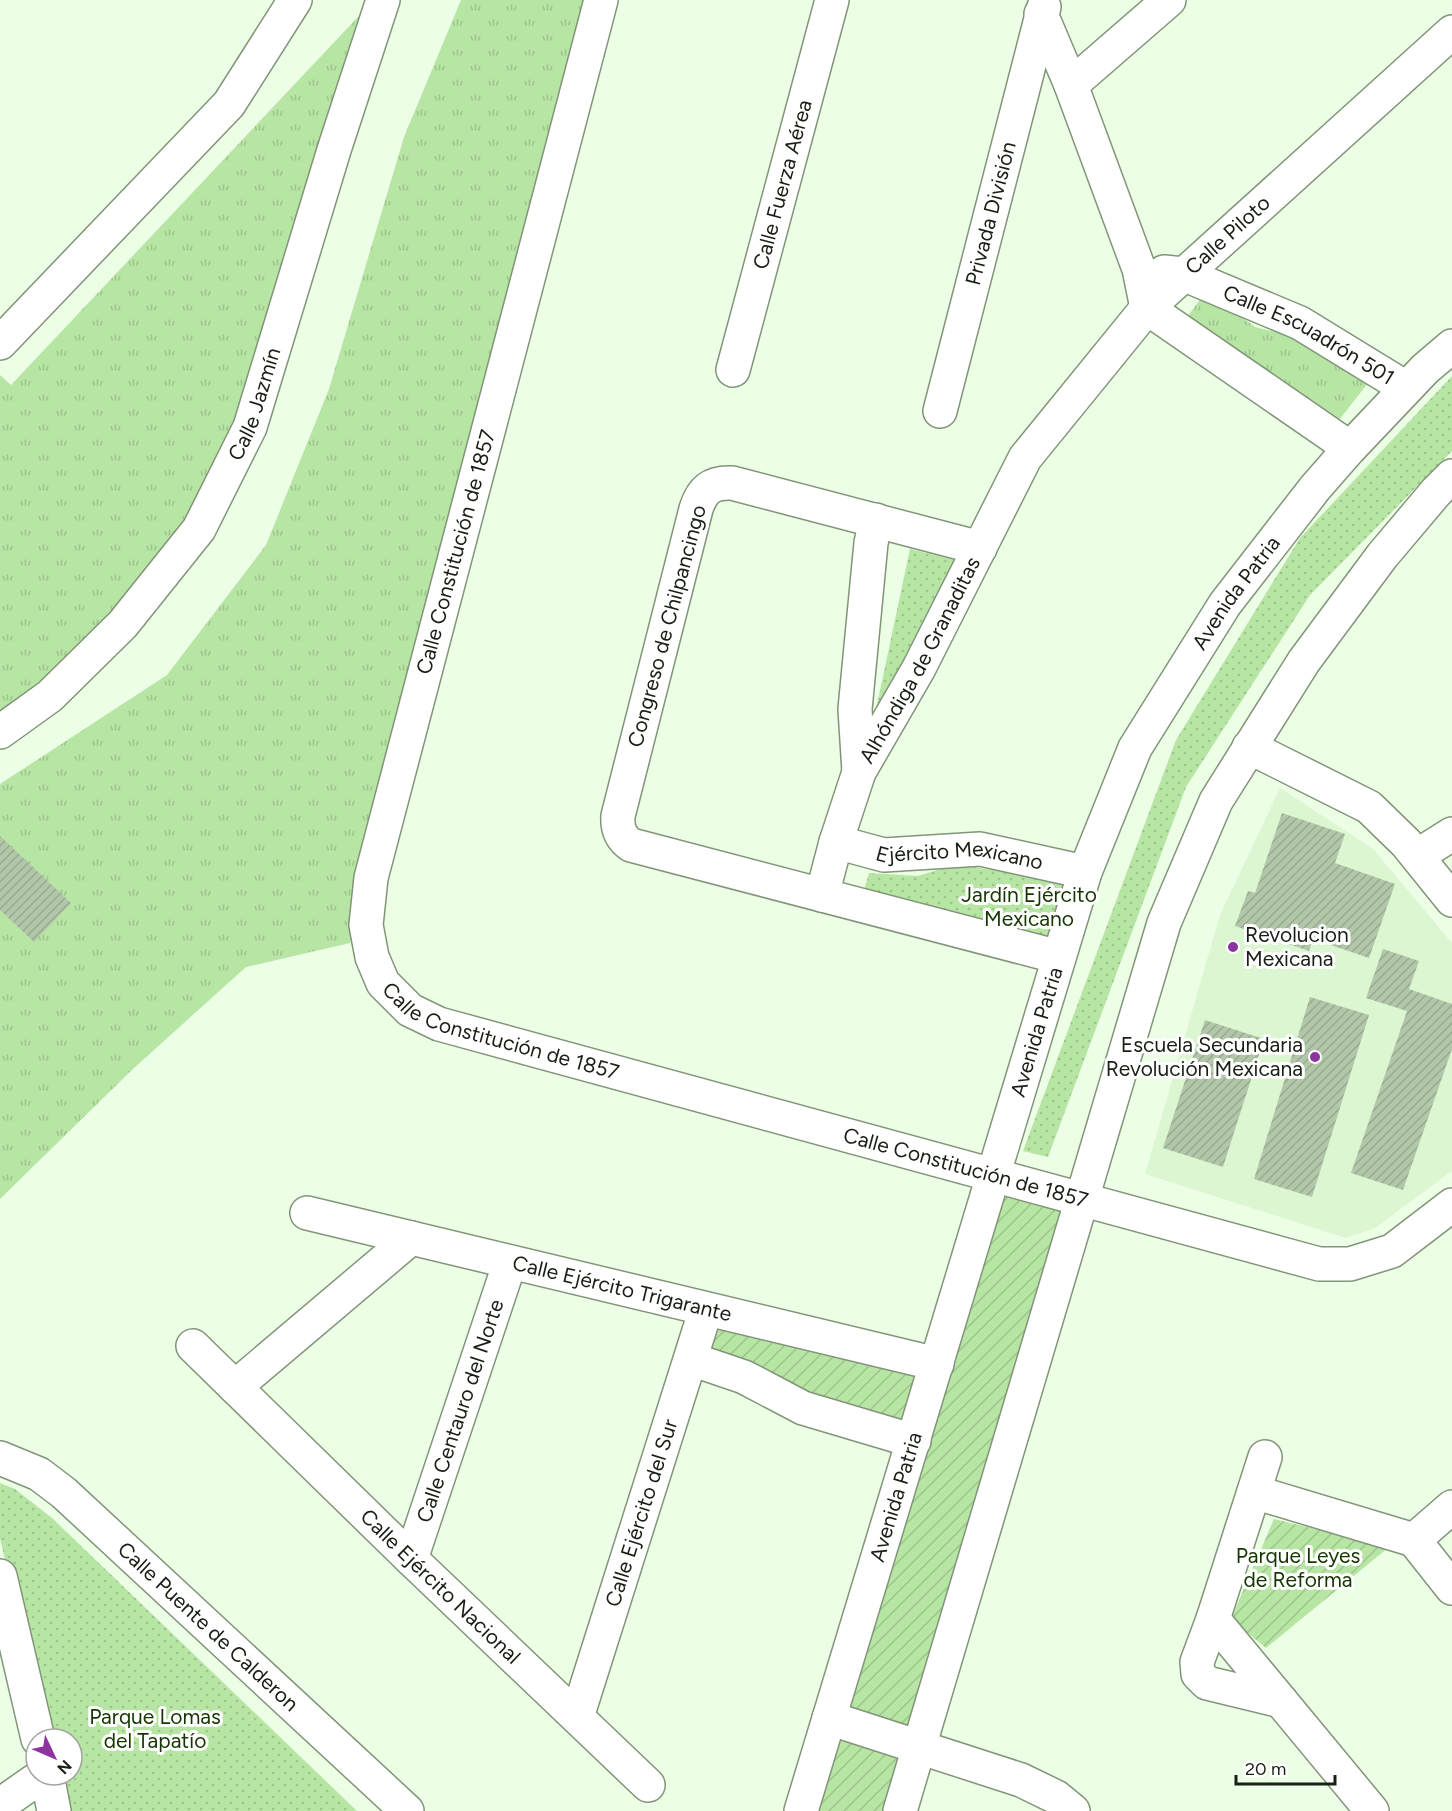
<svg xmlns="http://www.w3.org/2000/svg" width="1452" height="1811" viewBox="0 0 1452 1811" font-family="Figtree,sans-serif">
	<defs>
		<pattern id="grass-tufts" width="24" height="20" patternUnits="userSpaceOnUse" patternTransform="scale(1.5)"><rect width="24" height="20" fill="#b7e5a4"/><path d="M3 7l-1-3M5 7V3M7 7l1-3M15 17l-1-3M17 17v-4M19 17l1-3" fill="none" stroke="#9dc48c"/></pattern>
		<pattern id="park-dots" width="8" height="8" patternUnits="userSpaceOnUse" patternTransform="scale(1.5)"><rect width="8" height="8" fill="#b7e5a4"/><path d="M2 2h.1M6 6h.1" fill="none" stroke="#9dc48c" stroke-width="1.8" stroke-linecap="round"/></pattern>
		<pattern id="garden-furrows" width="10" height="10" patternUnits="userSpaceOnUse" patternTransform="scale(1.5)"><rect width="10" height="10" fill="#b7e5a4"/><path d="M-1 1l2-2M0 10L10 0M9 11l2-2" fill="none" stroke="#9dc48c"/></pattern>
		<pattern id="building-hatch" width="6" height="6" patternUnits="userSpaceOnUse" patternTransform="scale(1.5)"><rect width="6" height="6" fill="#b2c7a9"/><path d="M-1 1l2-2M0 6l6-6M5 7l2-2" fill="none" stroke="#98aa91"/></pattern>
	</defs>
	<rect width="100%" height="100%" fill="#ecfee5"/>
	<path fill="#dcf6d1" d="M1280,788l93,61 79,94v228l-77,57 -29,10 -201,-64 75,-259z"/>
	<g fill="url(#grass-tufts)">
		<path d="M374,0h9l-184,529 -199,199v-353l11,10z"/>
		<path d="M461,0h141l-252,943 -104,24 -112,101 -134,131v-415l167,-109 99,-130 63,-156 75,-252z"/>
		<path d="M1206,291l49,36 40,10 73,46 -29,37 -75,-49 -76,-55z"/>
	</g>
	<g fill="url(#park-dots)">
		<path d="M1452,376v75l-142,144 -124,192 -138,370 -25,-6 153,-411 124,-202z"/>
		<path d="M910,549l45,11 -57,114 -23,40z"/>
		<path d="M956,864l116,19 -18,62 -192,-48 7,-24 49,3z"/>
		<path d="M0,1483l15,6 37,29 305,293h-294l-8,-36h17v-36h-26l-46,-201z"/>
	</g>
	<g fill="url(#garden-furrows)">
		<path d="M999,1191l78,19 -155,527 -93,-19z"/>
		<path d="M706,1309l231,55 -23,77 -223,-82z"/>
		<path d="M1274,1519l115,28 -123,101 -35,-29z"/>
		<path d="M835,1731l81,26 -16,54h-91z"/>
	</g>
	<g fill="url(#building-hatch)">
		<path d="M1282,813l63,21 -10,29 60,21 -26,74 -56,-19 -4,12 -74,-25 13,-35 7,2z"/>
		<path d="M0,836l71,67 -37,39 -34,-32z"/>
		<path d="M1383,949l36,12 -10,28 43,15v45l-49,141 -52,-17 56,-162 -41,-13z"/>
		<path d="M1310,997l59,18 -57,182 -58,-18z"/>
		<path d="M1205,1020l59,19 -41,128 -60,-19z"/>
	</g>
	<g fill="none" stroke-linecap="round" stroke-linejoin="round">
		<g stroke="#829579" stroke-width="36">
			<g id="minor">
				<path id="s1" d="M601,0l-230,878 -5,47 6,32 11,26 27,27 29,14 880,240h31l42,-13 60,-46"/>
				<path d="M1041,14l30,71 68,184 8,39 203,140"/>
				<path d="M1071,85l98,-85"/>
				<path id="s2" d="M1164,272l19,2 117,49 106,65"/>
				<path d="M0,343l229,-239 66,-104"/>
				<path id="s3" d="M733,370l99,-370"/>
				<path id="s4" d="M940,411l104,-404"/>
				<path d="M980,548l-248,-65c-21,-1 -30,7 -36,26l-78,307c-1,14 3,22 13,29l428,112"/>
				<path id="s5" d="M0,732l50,-36 73,-72 76,-95 51,-102 84,-277 49,-150"/>
				<path d="M1249,747l120,60 37,36 46,57"/>
				<path d="M859,772l-4,-63 16,-166 5,-23"/>
				<path id="s6" d="M836,842l48,13 96,-6 105,23"/>
				<path d="M1417,856l35,-22"/>
				<path id="s7" d="M822,895l14,-53 23,-70 60,-104 106,-210 122,-150 305,-276"/>
				<path id="s8" d="M307,1213l630,151"/>
				<path id="s9" d="M193,1346l218,213 237,226"/>
				<path d="M691,1359l53,18 59,31 111,33"/>
				<path d="M235,1387l176,-149"/>
				<path d="M1265,1457l-52,162 -16,43 1,12 9,9 74,18"/>
				<path d="M1254,1492l160,48"/>
				<path d="M1414,1540l38,48"/>
				<path d="M1414,1540l38,-33"/>
				<path id="s10" d="M411,1559l99,-297"/>
				<path d="M0,1576l38,163"/>
				<path d="M1213,1619l159,192"/>
				<path id="s11" d="M577,1717l129,-408"/>
				<path d="M829,1718l192,62 35,17 17,14"/>
				<path d="M47,1775l7,36"/>
				<path d="M0,1805l43,-30"/>
			</g>
		</g>
		<g stroke="#829579" stroke-width="36">
			<g id="tertiary">
				<path id="s12" d="M0,1458l39,16 25,19 343,318"/>
				<path id="s13" d="M801,1811l284,-939 50,-124 90,-144 90,-116 35,-40 75,-79 27,-23"/>
				<path d="M900,1811l264,-888 52,-122 88,-140 78,-105 54,-64 16,-16"/>
			</g>
		</g>
		<use href="#minor" stroke="#fff" stroke-width="33"/>
		<use href="#tertiary" stroke="#fff" stroke-width="33"/>
	</g>
	<g fill="#8d34a0" stroke="#fff" stroke-width="2">
		<circle cx="1233" cy="947" r="6"/>
		<circle cx="1315" cy="1057" r="6"/>
	</g>
	<g text-anchor="middle" stroke-width="6" stroke-linejoin="round" paint-order="stroke">
		<g font-size="21" fill="#181f14" stroke="#fff">
			<text dy="7" stroke="none"><textPath href="#s3" startOffset="192">Calle Fuerza Aérea</textPath></text>
			<text dy="7" stroke="none"><textPath href="#s4" startOffset="204">Privada División</textPath></text>
			<text dy="7" stroke="none"><textPath href="#s7" startOffset="786">Calle Piloto</textPath></text>
			<text dy="7" stroke="none"><textPath href="#s2" startOffset="159">Calle Escuadrón 501</textPath></text>
			<text dy="7" stroke="none"><textPath href="#s5" startOffset="423">Calle Jazmín</textPath></text>
			<text transform="translate(456 552) rotate(-75)" y="7">Calle Constitución de 1857</text>
			<text dy="7" stroke="none"><textPath href="#s13" startOffset="1300">Avenida Patria</textPath></text>
			<text transform="translate(667 626) rotate(-75)" y="7">Congreso de Chilpancingo</text>
			<text dy="7" stroke="none"><textPath href="#s7" startOffset="256">Alhóndiga de Granaditas</textPath></text>
			<text dy="7" stroke="none"><textPath href="#s6" startOffset="126">Ejército Mexicano</textPath></text>
			<text dy="7" stroke="none"><textPath href="#s1" startOffset="1146">Calle Constitución de 1857</textPath></text>
			<text dy="7" stroke="none"><textPath href="#s13" startOffset="814">Avenida Patria</textPath></text>
			<text dy="7" stroke="none"><textPath href="#s1" startOffset="1632">Calle Constitución de 1857</textPath></text>
			<text dy="7" stroke="none"><textPath href="#s8" startOffset="324">Calle Ejército Trigarante</textPath></text>
			<text dy="7" stroke="none"><textPath href="#s10" startOffset="156">Calle Centauro del Norte</textPath></text>
			<text dy="7" stroke="none"><textPath href="#s13" startOffset="328">Avenida Patria</textPath></text>
			<text dy="7" stroke="none"><textPath href="#s11" startOffset="214">Calle Ejército del Sur</textPath></text>
			<text dy="7" stroke="none"><textPath href="#s9" startOffset="345">Calle Ejército Nacional</textPath></text>
			<text dy="7" stroke="none"><textPath href="#s12" startOffset="270">Calle Puente de Calderon</textPath></text>
		</g>
		<g font-size="21" fill="#153600" stroke="#fff">
			<text x="1029" y="902">Jardín Ejército<tspan x="1029" dy="24">Mexicano</tspan></text>
			<text x="1298" y="1563">Parque Leyes<tspan x="1298" dy="24">de Reforma</tspan></text>
			<text x="155" y="1724">Parque Lomas<tspan x="155" dy="24">del Tapatío</tspan></text>
		</g>
		<g font-size="21" fill="#181f14" stroke="#fff" text-anchor="start">
			<text x="1245" y="942">Revolucion<tspan x="1245" dy="24">Mexicana</tspan></text>
			<text x="1303" y="1052" text-anchor="end">Escuela Secundaria<tspan x="1303" dy="24">Revolución Mexicana</tspan></text>
		</g>
	</g>
	<g transform="translate(54 1757) rotate(134)"><circle r="28" fill="#ffffff" stroke="#a3a5a1" stroke-width="1.5"/>
	<path d="M0-4.5L10 22L0 15L-10 22Z" fill="#8d34a0"/>
	<text y="-9" font-size="16" font-weight="bold" text-anchor="middle" fill="#181f14">N</text>
	</g>
	<path d="M1236 1775v9h99v-9" fill="none" stroke="#181f14" stroke-width="3"/>
	<text x="1245" y="1775" font-size="18" fill="#181f14" stroke="#ffffff" stroke-width="4.5" paint-order="stroke">20 m</text>
</svg>
